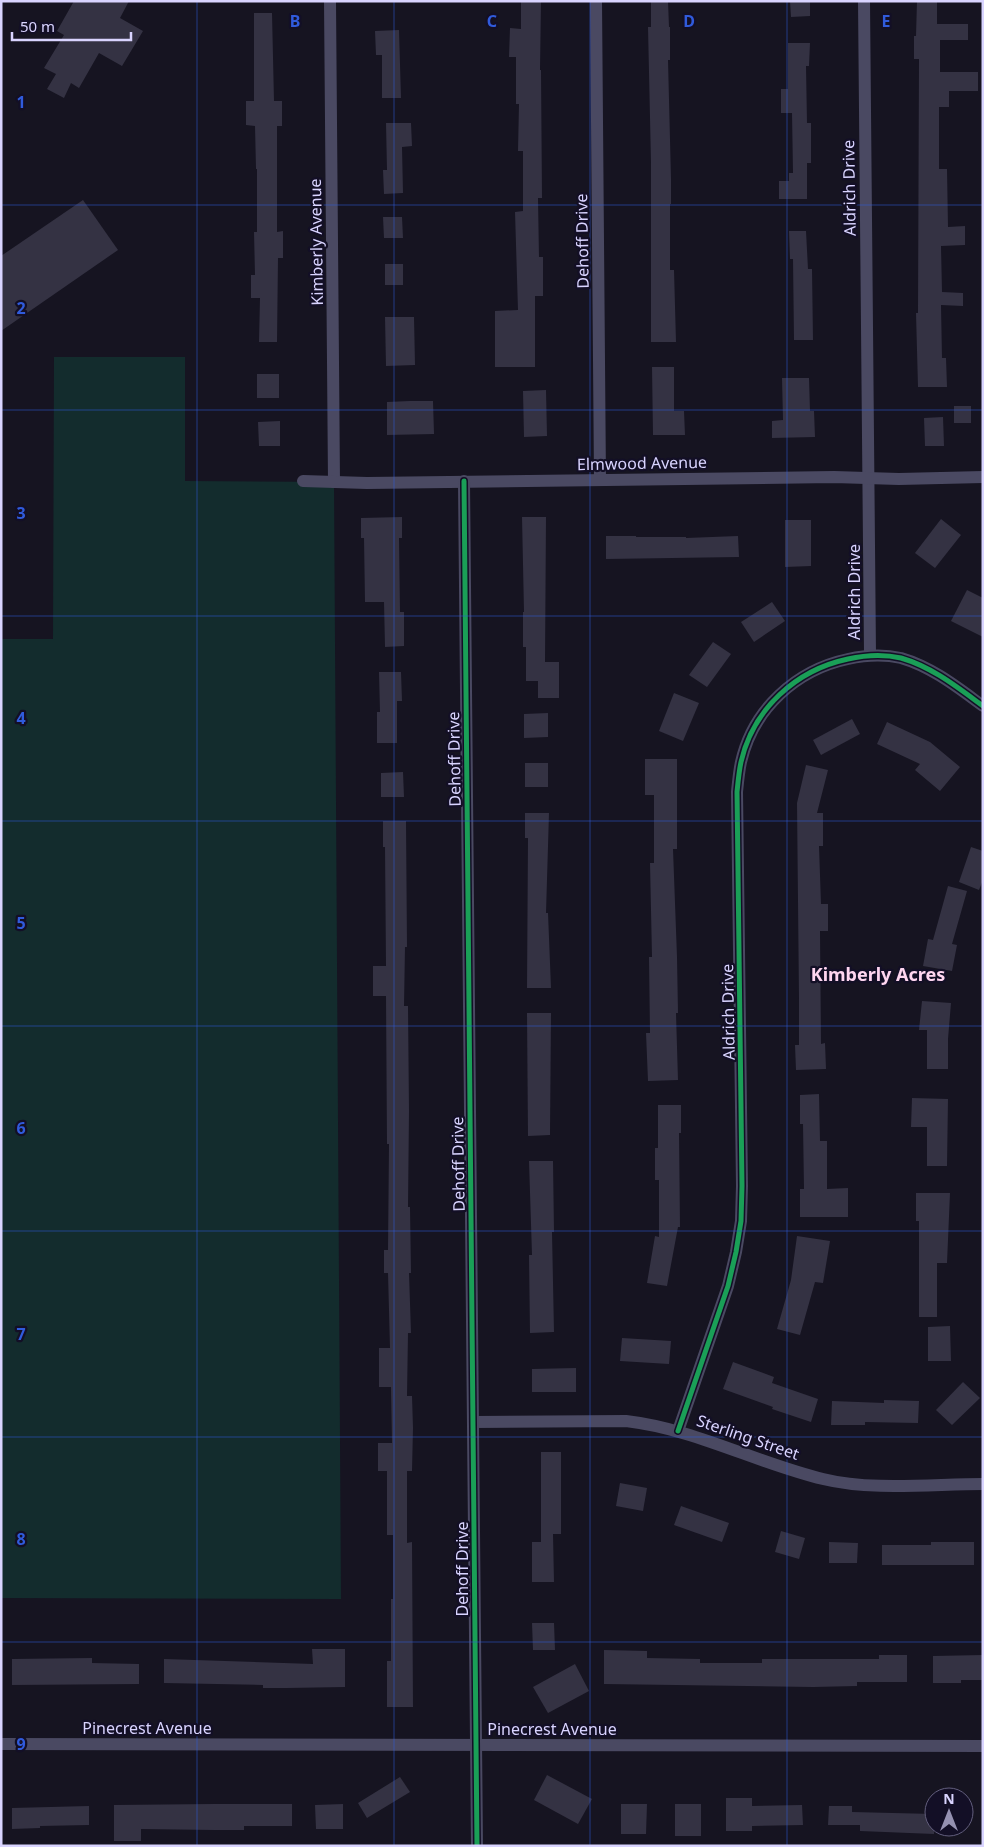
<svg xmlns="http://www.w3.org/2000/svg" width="984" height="1847" viewBox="0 0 984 1847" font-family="'Noto Sans',sans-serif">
	<rect width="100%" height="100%" fill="#161421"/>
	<path fill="#132c2d" d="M54,357h131v124l149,1 7,1117 -340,-1v-959h52z"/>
	<g fill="#343243">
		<path d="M74,1h55l-9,17 23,13 -21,35 -23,-13 -20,35 -8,-5 -7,15 -17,-9 9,-15 -12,-6 20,-33 -7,-4z"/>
		<path d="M521,1h20l-1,69h1l1,128h-4l1,59h4v39h-8v71h-40v-56l23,-1 -3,-98 8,-1v-60h-5l1,-47h-3v-47h-7l1,-29 11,1z"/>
		<path d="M651,1h17l1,26h1v33h-2l3,119v25h-1v66h4l2,72h-25v-179l-3,-136h3z"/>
		<path d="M790,1h20v15l-19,1z"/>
		<path d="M917,1h20v23h31v16h-28v32h38v19h-29v16h-10v62h8l1,58 17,-1v19l-24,1 1,46 21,1v13l-22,-1 1,53h4l1,29h-29l-2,-74h2l1,-254h-5v-23h2z"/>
		<path d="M254,13h18l2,88h8v25h-5v106l6,-1v27h-5l-1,84h-18l1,-44h-9v-23h4l-1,-43h3v-63h-1l-1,-43 -9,-1v-24h8z"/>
		<path d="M399,30l2,68h-19v-43h-6l-1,-24z"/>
		<path d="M788,43h22l-1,23h-3l1,57h4v40h-4v36h-28v-18h10v-8h4l-1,-60h-11v-24h7z"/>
		<path d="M386,123h25l1,23 -10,1 1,46 -19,1 -1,-24h4z"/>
		<path d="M83,200l35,50 -117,81v-75z"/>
		<path d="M383,217h19l1,21h-19z"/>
		<path d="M789,231h17l2,38h4l1,71h-19l-1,-81h-3z"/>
		<rect x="385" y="264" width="18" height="21"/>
		<path d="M385,317h29l1,48 -29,1z"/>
		<path d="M652,367h22v44h10l1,24h-32z"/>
		<rect x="257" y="374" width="22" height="24"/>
		<path d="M782,378h27l1,33h4l1,26 -43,1v-17l11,-1z"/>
		<path d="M546,390l1,46 -23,1 -1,-46z"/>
		<path d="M410,401h23l1,33 -47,1v-33z"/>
		<rect x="954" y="406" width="17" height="17"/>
		<path d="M943,417l1,29h-19l-1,-28z"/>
		<path d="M280,421v25h-21l-1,-24z"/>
		<path d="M402,517v21h-3l1,74h4v34l-19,1 -1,-45h-19l-1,-64h-3v-20z"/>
		<path d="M522,517h24l-1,145h14v36h-21v-17h-12v-34h-3v-35h1z"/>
		<path d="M941,519l20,16 -26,33 -20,-15z"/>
		<path d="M785,520h26v46l-26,1z"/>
		<path d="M606,536h30v1h50v1l52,-2 1,21 -133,2z"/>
		<path d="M967,590l16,8v39l-32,-16z"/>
		<path d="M772,602l13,19 -31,21 -13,-20z"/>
		<path d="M713,642l18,12 -24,33 -18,-12z"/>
		<path d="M379,672h22l1,29h-5v42h-20v-31h3z"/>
		<path d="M674,693l25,10 -16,38 -24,-10z"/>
		<path d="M548,713v24l-24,1v-24z"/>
		<path d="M852,719l8,15 -39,21 -8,-15z"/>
		<path d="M887,722l43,20 30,25 -20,24 -25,-21 5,-6 -43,-20z"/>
		<path d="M645,759h32v90h-4l4,108 1,56h-2l2,67 -30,1 -2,-48h4l-1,-76h3l-2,-94h4v-68h-9z"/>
		<rect x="525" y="763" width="23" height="24"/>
		<path d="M806,765l22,5 -11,43h6v33h-4l2,58h7v27h-8l1,113 4,-1 1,26 -30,1 -1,-25h4v-46l-2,-196z"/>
		<path d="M403,772l1,25h-23v-24z"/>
		<path d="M525,813h24l-3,100h2l3,75h-24l1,-150h-3z"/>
		<path d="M383,821h23l1,126h-2l-1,59h4l1,105 -1,96h2l1,66h-2l2,60h-3l-1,63h5l1,32 -1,43h-5v72l5,-1 1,165h-26v-46h4v-62h2v-64h-6v-64h-9v-28h14l-1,-56h-12v-39h11l-2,-75h-4v-23h4l1,-106h-2l-1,-148h-13v-30h13l-1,-119h-2z"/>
		<path d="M971,847l12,4v29l-4,10 -20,-8z"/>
		<path d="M948,886l19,5 -15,53 5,1 -5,26 -29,-5 5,-27 5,1z"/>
		<path d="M922,1001l29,2 -3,36v30h-21v-39h-8z"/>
		<path d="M527,1013h24l-1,122 -22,1z"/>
		<path d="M819,1094l1,47h7v48l21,-1v29h-48v-28h4l-1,-65h-3v-29z"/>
		<path d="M912,1098l36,1 -1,67h-20v-39h-16z"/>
		<path d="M658,1105h23v28h-2l1,94h-2l-11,59 -20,-3 8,-47 4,1v-57h-4v-32h3z"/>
		<path d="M529,1161h24l1,71h-2l2,100 -24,1 -1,-78h3z"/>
		<path d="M916,1193h34l-3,70h-10v54h-18v-96h-3z"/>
		<path d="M797,1236l33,5 -7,42 -8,-1 -15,53 -23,-6 14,-49z"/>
		<path d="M950,1326l1,35h-23v-34z"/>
		<path d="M622,1338l49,3 -2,23 -49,-3z"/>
		<path d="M733,1362l41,15 -2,6 46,16 -7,23 -39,-13 1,-2 -50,-18z"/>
		<path d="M576,1368v24h-44v-23z"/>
		<path d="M963,1382l17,16 -28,27 -16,-15z"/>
		<path d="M884,1400l35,1 -1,22 -53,-1v3h-34l1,-24 52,2z"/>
		<path d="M541,1452h20v82h-8l1,48h-22v-40h9z"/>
		<path d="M620,1483l27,5 -4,23 -27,-5z"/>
		<path d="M681,1506l48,17 -7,19 -48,-17z"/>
		<path d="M781,1531l24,7 -6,21 -24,-7z"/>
		<path d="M829,1542l29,1 -1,20h-28z"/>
		<path d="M931,1542h43v23h-92v-20h49z"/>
		<path d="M532,1623h22l1,27h-22z"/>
		<path d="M312,1649h33v38l-58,1h-24v-3l-99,-2v-24l149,5z"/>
		<path d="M604,1650l43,1v7l53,1v4h62v-4h117v-4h28v27h-50v4l-44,1 -209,-3z"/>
		<path d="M983,1655v25h-22v3h-28v-27z"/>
		<path d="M92,1658v5l47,1v20l-127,1v-26z"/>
		<path d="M575,1664l14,27 -41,22 -15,-26z"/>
		<path d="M547,1775l45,24 -14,25 -44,-24z"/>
		<path d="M400,1777l10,15 -43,26 -9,-15z"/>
		<path d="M726,1798h26v8l50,-1 1,20 -51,1v5h-26z"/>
		<path d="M213,1804h79v22h-48v4h-30l-73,-1v12h-27v-36z"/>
		<path d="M343,1804v25h-27l-1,-24z"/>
		<path d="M621,1804h26l-1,30h-25z"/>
		<rect x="675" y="1804" width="26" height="32"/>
		<path d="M89,1806v19l-49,1v2l-28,1v-21z"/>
		<path d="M829,1806h23v6l82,2v20l-74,-3v-6h-32z"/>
	</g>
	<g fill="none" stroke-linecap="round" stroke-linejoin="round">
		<g stroke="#4a4962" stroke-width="12">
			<path d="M330,1l4,481"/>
			<path d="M596,1l4,479"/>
			<path d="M864,1l6,653"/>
			<path d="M303,481l64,2 467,-6 65,2 84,-2"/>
			<path d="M464,481l13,1365"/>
			<path d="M474,1422l152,-1c69,8 130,42 197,58 48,12 110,5 160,5"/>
			<path d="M678,1431l50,-145 8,-34 5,-31 1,-35 -5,-394c1,-10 2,-21 4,-30 12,-53 55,-92 107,-103 18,-4 35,-5 53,-1 31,9 56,29 82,48"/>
			<path d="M1,1744l982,2"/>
		</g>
		<g stroke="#130f26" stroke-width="8">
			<g id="cycleway">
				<path d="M464,481l13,1365"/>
				<path d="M678,1431l50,-145 8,-34 5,-31 1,-35 -5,-394c1,-10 2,-21 4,-30 12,-53 55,-92 107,-103 18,-4 35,-5 53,-1 31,9 56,29 82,48"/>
			</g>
		</g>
		<use href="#cycleway" stroke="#1a9f57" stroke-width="5"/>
	</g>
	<path fill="none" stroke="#305bdc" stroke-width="1" stroke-opacity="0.55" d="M197,1v1845M394,1v1845M590,1v1845M787,1v1845M1,205h982M1,410h982M1,616h982M1,821h982M1,1026h982M1,1231h982M1,1437h982M1,1642h982"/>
	<g text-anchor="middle" stroke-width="4.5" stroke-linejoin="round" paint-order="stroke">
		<g font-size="16" fill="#d9d4ff" stroke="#130f26">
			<text transform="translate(849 188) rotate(-91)" y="6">Aldrich Drive</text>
			<text transform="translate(582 241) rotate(-91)" y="6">Dehoff Drive</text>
			<text transform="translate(316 242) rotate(-91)" y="6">Kimberly Avenue</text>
			<text transform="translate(642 463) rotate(-1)" y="6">Elmwood Avenue</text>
			<text transform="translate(854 592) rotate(-90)" y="6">Aldrich Drive</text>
			<text transform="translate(454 759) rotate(-91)" y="6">Dehoff Drive</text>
			<text transform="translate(728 1012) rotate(-91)" y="6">Aldrich Drive</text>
			<text transform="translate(458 1164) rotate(-91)" y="6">Dehoff Drive</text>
			<text transform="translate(748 1437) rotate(19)" y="6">Sterling Street</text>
			<text transform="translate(462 1569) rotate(-90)" y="6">Dehoff Drive</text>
			<text x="147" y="1734">Pinecrest Avenue</text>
			<text x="552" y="1735">Pinecrest Avenue</text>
		</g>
		<g font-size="18" font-weight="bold" fill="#ffd6f0" stroke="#130f26">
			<text x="878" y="981">Kimberly Acres</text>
		</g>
	</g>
	<g font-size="16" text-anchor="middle" font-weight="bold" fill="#305bdc" stroke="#130f26" stroke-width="4.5" stroke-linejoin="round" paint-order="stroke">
		<text x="295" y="27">B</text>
		<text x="492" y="27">C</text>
		<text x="689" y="27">D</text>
		<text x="886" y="27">E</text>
		<text x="21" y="108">1</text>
		<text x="21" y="314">2</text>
		<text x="21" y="519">3</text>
		<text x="21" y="724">4</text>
		<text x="21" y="929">5</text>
		<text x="21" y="1134">6</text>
		<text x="21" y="1340">7</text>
		<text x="21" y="1545">8</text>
		<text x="21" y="1750">9</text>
	</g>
	<rect width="984" height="1847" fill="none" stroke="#d9d4ff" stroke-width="5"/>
	<g transform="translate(949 1812)"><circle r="24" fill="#130f26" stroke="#625e7d"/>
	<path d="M0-4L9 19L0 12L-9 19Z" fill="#9591b1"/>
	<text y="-8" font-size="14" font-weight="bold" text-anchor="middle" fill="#d9d4ff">N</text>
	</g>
	<path d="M12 32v8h119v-8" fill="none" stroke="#d9d4ff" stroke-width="2.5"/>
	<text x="20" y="32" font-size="15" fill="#d9d4ff" stroke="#130f26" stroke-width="4" paint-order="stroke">50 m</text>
</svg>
